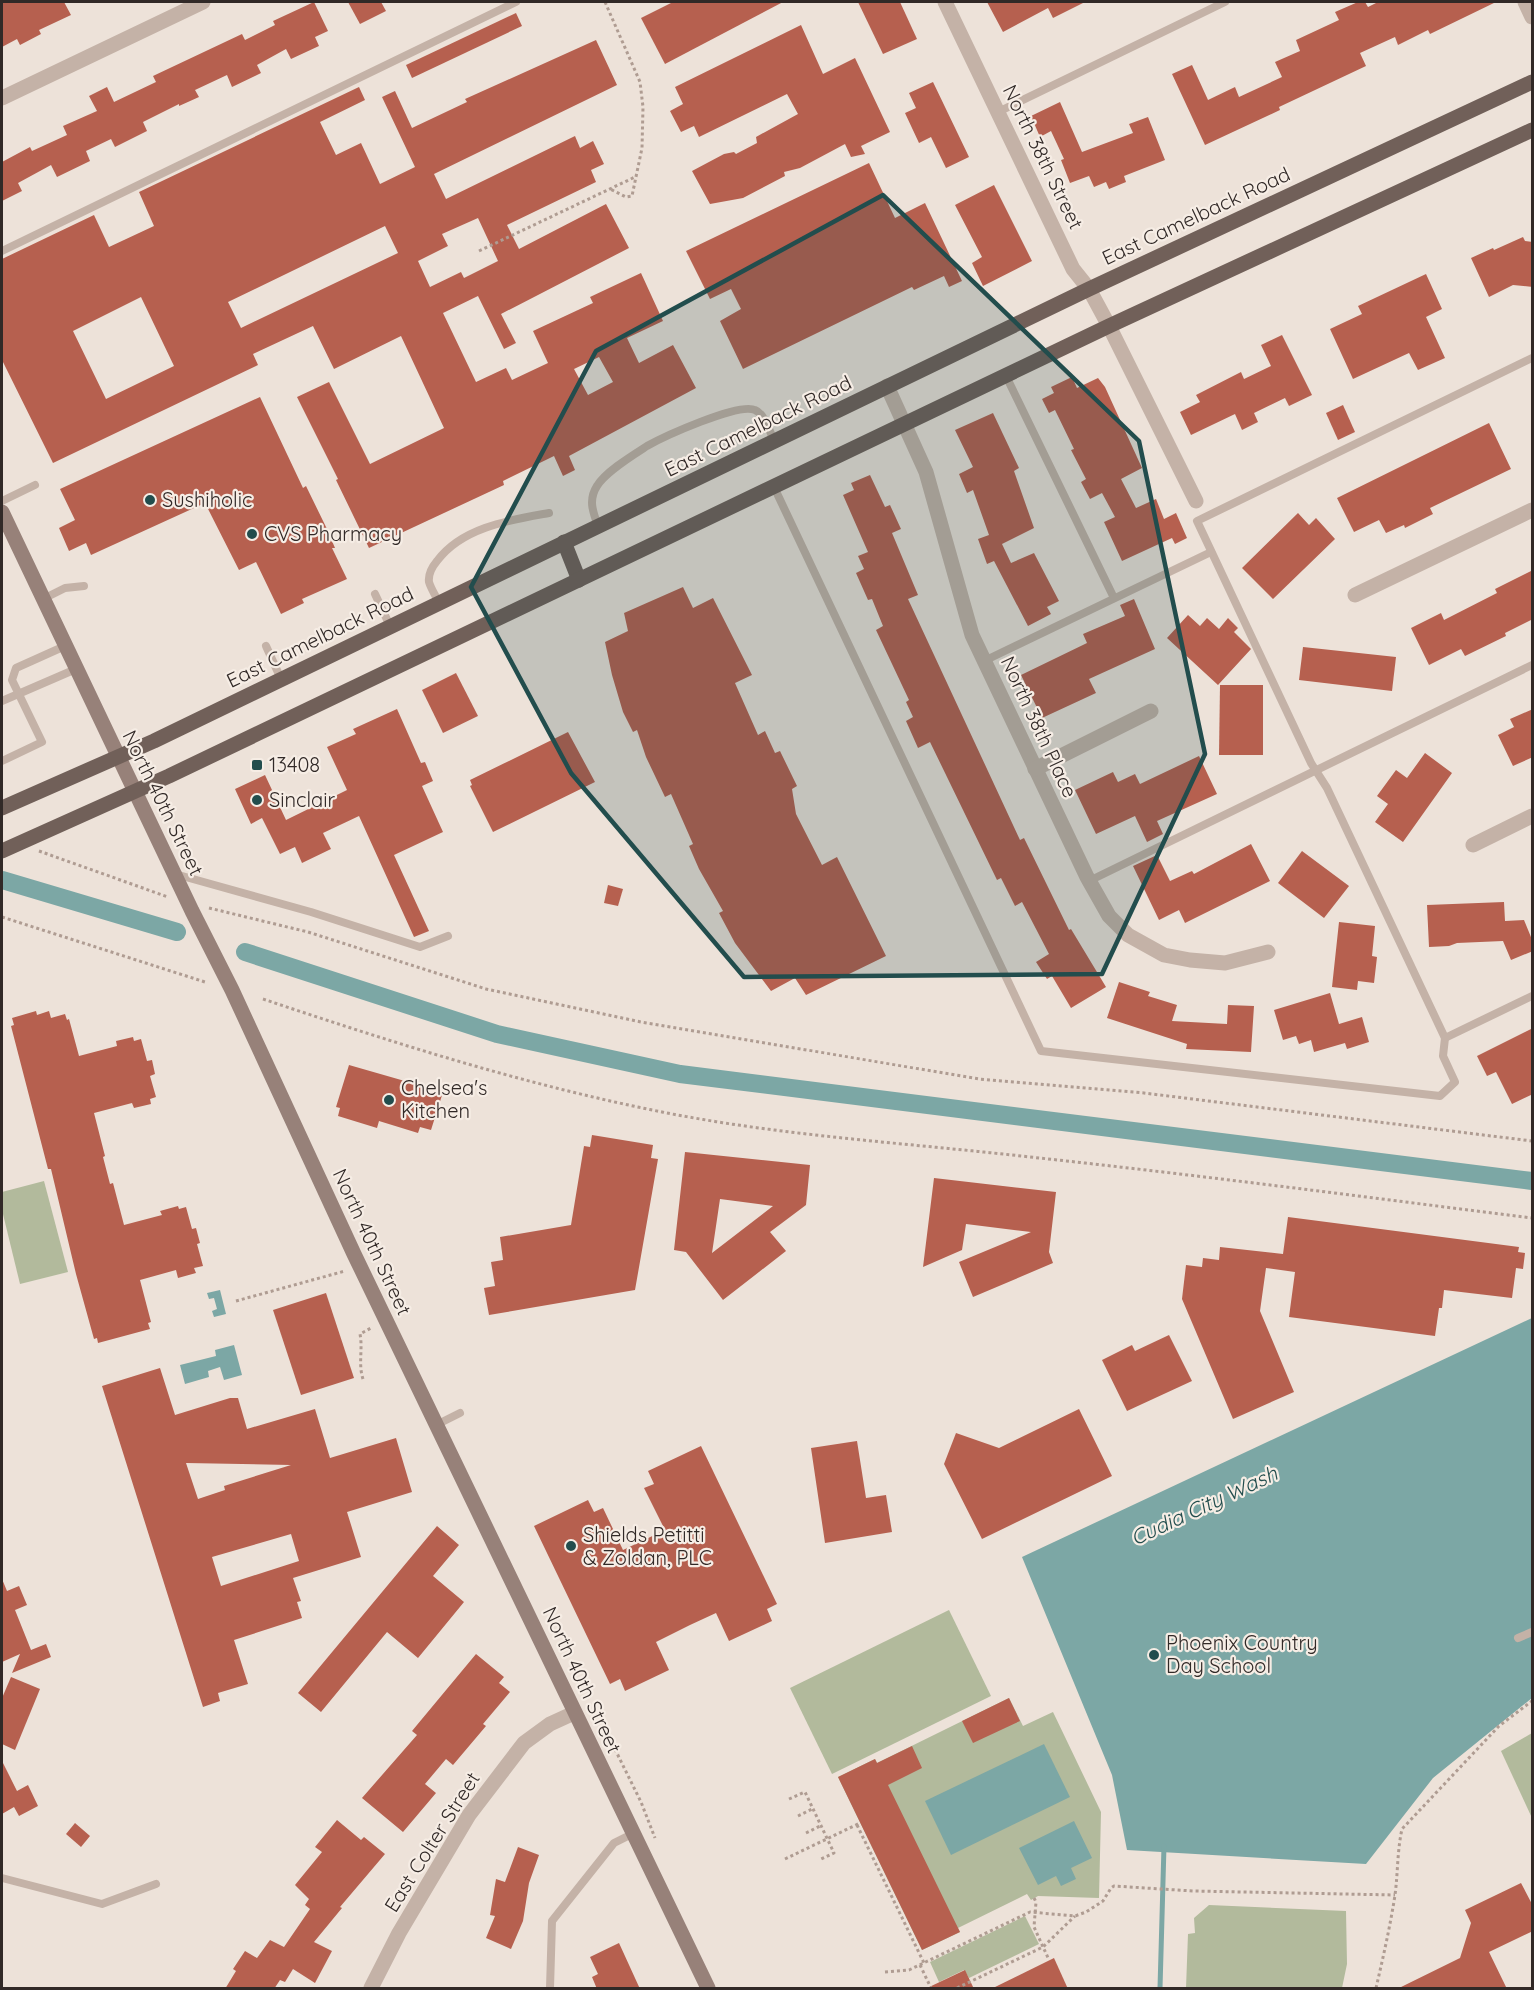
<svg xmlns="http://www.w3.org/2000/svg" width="1534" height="1990" viewBox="0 0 1534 1990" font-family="Quicksand,sans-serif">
	<rect width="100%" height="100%" fill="#ede2d9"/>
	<g fill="#b2ba9c">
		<path d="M44,1181l24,91 -48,12 -18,-74v-18z"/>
		<path d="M949,1610l42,86 -159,78 -42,-86z"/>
		<path d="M1009,1698l14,28 30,-14 48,100 -2,86 -61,-2 -7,4 -4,-6 -69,34 2,4 -38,18 -84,-173 37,-18 2,4z"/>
		<path d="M1532,1733v85l-31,-67z"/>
		<path d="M1209,1905l137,6 1,53 -5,24h-156l2,-54 7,-1 -1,-15z"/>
		<path d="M1025,1916l14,28 -70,34 -5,-8 -25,12 -9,-20z"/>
	</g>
	<g fill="#7ca7a5">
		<path d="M220,1290l6,24 -12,3 -2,-6 5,-2 -3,-11 -5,1 -2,-6z"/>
		<path d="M1532,1318v380l-99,80 -67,86 -239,-14 -15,-75 -90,-218z"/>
		<path d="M234,1345l8,30 -18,5 -4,-13 -12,4 1,6 -24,7 -5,-19 36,-9 -1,-6z"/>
		<path d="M1044,1744l26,53 -119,58 -26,-54z"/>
		<path d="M1074,1821l18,37 -21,10 5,11 -15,7 -5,-10 -18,9 -19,-37z"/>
	</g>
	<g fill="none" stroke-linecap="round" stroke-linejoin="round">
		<path stroke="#7ca7a5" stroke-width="5" d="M1160,1988l4,-142"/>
		<g stroke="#7ca7a5" stroke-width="18">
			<path d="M2,880l175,52"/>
			<path d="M245,952l252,82 183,40 852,107"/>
		</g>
	</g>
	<g fill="#b6604f" fill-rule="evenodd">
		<path d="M2,2h62l7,13 -32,15 2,4 -21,11 -3,-6 -15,8z"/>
		<path d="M314,2l14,29 -13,6 4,9 -28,13 -5,-10 -29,16 4,8 -29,14 -5,-12 -32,15 4,7 -20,9v-2l-36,18 4,9 -32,16 -4,-8 -25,12 4,10 -33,16 -6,-12 -33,18 4,8 -20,10v-39l28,-15 2,4 35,-16 -4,-9 34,-15 -8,-15 18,-9 7,15 42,-20 -3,-6 89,-42 3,6 30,-15 -2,-4z"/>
		<path d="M348,2h33l5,9 -26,13z"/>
		<path d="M673,2h110l-118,62 -24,-46z"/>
		<path d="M858,2h42l17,37 -34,15z"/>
		<path d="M987,2h98l-32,16 -5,-10 -45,24z"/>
		<path d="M1358,2h7l3,5 10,-5h118l-66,32 -2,-4 -30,15 -3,-8 -35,16 6,13 -87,41 1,3 -75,35 -33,-71 20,-9 16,35 27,-13 4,10 43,-20 -7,-15 25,-11 -4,-11 43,-20 -4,-8z"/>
		<path d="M516,13l6,13 -110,52 -6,-13z"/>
		<path d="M801,25l22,49 32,-16 35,74 -29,14 4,8 -14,3 -6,-13 -45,24 -16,4 1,4 -42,22 -33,6 -18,-33 32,-17 10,-2 2,2 21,-11 -1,-6 42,-23 -11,-20 -88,43 -5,-11 -13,6 -11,-21 13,-7 -8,-17z"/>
		<path d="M596,40l21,45 -183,89 12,25 129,-63 5,12 13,-7 11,23 -13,6 5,12 -89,43 12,24 87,-45 23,44 -128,66 15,29 -12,6 -26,-53 -35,17 33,69 30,-14 6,12 36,-17 -15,-32 60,-28 -3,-6 51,-24 22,48 -36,17 12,25 34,-18 23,43 -127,68 6,14 -12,6 -9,-20 -51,25 1,4 -135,63 -33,-68 2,-1 -41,-82 32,-15 41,82 74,-36 -43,-92 -67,33 -21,-43 -60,28 5,11 -205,98 -51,-103v-101l92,-44 15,32 45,-21 -15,-34 220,-105 6,13 -45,22 16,33 25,-12 19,41 35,-17 -33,-70 13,-6 17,37 55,-26 -2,-3zM478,218l20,43 -34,17 -3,-6 -31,15 -12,-26 30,-15 -6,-12zM385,226l13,27 -157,75 -13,-26zM141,297l33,69 -68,33 -33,-68zM599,357l14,25 -25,13 -14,-26z"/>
		<path d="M933,82l36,75 -23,11 -15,-31 -12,6 -14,-30 11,-5 -7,-15z"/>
		<path d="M1060,102l22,50 51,-19 -4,-9 19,-7 17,43 -41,16 2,6 -17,7 -3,-7 -12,5 -5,-11 -19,7 -9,-23 3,-1 -13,-28 -11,6 -9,-21z"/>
		<path d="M869,163l26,55 30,-15 37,78 -13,6 -5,-11 -30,14 -2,-3 -169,82 -23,-48 21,-12 -10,-20 -21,10 -24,-48z"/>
		<path d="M994,185l38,76 -49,25 -11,-23 10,-6 -27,-52z"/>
		<path d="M1523,237l2,4 8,1v45l-20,-2 -24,12 -18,-39 22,-10 1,2z"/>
		<path d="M1426,274l16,35 -16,8 19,41 -27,12 -9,-17 -56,26 -23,-50 32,-15 -4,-8z"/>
		<path d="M1282,335l30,60 -23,11 -4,-8 -31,15 4,9 -16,8 -7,-16 -44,21 -11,-23 20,-10 -4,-7 45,-23 3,7 27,-13 -10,-21z"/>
		<path d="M1072,377l5,11 21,-10 7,9 37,81 -21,11 15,29 20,-9 8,20 12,-6 11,25 -12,6 -3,-6 -50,23 -18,-39 11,-5 -13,-24 -12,6 -9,-17 5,-3 -15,-29 3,-1 -19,-39 -6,3 -7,-14 12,-6 -3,-6z"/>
		<path d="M260,397l43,91 3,-2 20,41 9,21h-3l15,31 -45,20 2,4 -23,11 -25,-52 -17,8 -34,-67 -114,52 -5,-12 -17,8 -10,-23 16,-8 -15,-31z"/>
		<path d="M1343,405l12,27 -17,8 -12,-27z"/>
		<path d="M993,413l26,55 -5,3 20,57 -32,16 9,19 23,-10 25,48 -12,6 4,7 -23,12 -34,-65 -7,3 -9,-25 11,-4 -16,-45 -6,3 -8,-19 14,-7 -18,-37z"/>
		<path d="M1489,423l22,46 -81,39 3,6 -28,14 -1,-3 -18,8 -7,-13 -25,12 -17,-34z"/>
		<path d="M870,475l15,32 5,-2 11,24 -9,4 26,62 -10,4 112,241 4,-2 45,92 2,-1 35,58 -35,21 -19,-32 -5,3 -11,-17 13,-8 -27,-52 -7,4 -14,-28 -4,2 -67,-138 -12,6 -12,-27 7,-4 -7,-15 3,-2 -33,-70 7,-4 -11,-27 -4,1 -12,-27 8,-4 -6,-13 10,-4 -25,-57 11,-5 -3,-7z"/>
		<path d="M1298,513l11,12 7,-7 19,21 -62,60 -31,-31z"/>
		<path d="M1533,570v49l-28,14 1,3 -41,20 -4,-7 -32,16 -18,-37 30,-15 3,7 53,-27 -2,-4z"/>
		<path d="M683,587l10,21 20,-10 39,77 -17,8 23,52 7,-4 10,22 5,-2 17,35 -5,3 4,25 26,51 15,-8 49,99 -80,39 -11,-17 -24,13 -36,-48 -16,-30 4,-2 -24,-42 -10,-23 4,-2 -22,-50 -6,3 -19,-40 -9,-27 -4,2 -10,-20 -11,-37 -7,-33 23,-11 -4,-18z"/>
		<path d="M1134,599l21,50 -66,30 7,14 -54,25 -21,-43 66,-32 -4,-9 42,-18 -5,-11z"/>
		<path d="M1188,615l12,11 7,-8 12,11 9,-11 10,10 -4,4 17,17 -33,36 -51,-47z"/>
		<path d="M1303,647l93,10 -4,34 -93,-11z"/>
		<path d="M456,673l22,43 -35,17 -21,-43z"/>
		<path d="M1220,685h43v70h-44z"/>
		<path d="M397,709l24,54 4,-1 8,19 -11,5 21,46 -49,23 35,76 -15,6 -55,-121 -36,17 8,16 -29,14 -7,-16 -15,7 -18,-36 -11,6 -16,-35 30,-14 21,45 61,-30 -20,-43 29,-13 -3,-5z"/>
		<path d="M1533,709v48l-20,9 -15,-31 16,-8 -4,-8z"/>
		<path d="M568,732l27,50 -102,50 -23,-46 2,-1 -2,-5z"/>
		<path d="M1425,753l27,20 -49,69 -28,-20 13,-18 -11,-8 19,-26 11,8z"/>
		<path d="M1199,756l18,38 -60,27 6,13 -16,8 -12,-26 -39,18 -21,-44 38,-18 5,10 17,-8 5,10z"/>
		<path d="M1251,844l19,37 -85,42 -6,-13 -20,10 -26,-54 24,-11 13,26 22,-10 2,3z"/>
		<path d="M1302,851l47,35 -25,32 -46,-35z"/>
		<path d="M608,885l15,4 -5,17 -14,-3z"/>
		<path d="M1504,902l1,19 19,-1 9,22v9l-22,9 -8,-19 -46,2 -8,3 -20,1 -2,-42z"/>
		<path d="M1339,922l36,4 -3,30 5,1 -3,26 -16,-2 -1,9 -25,-3z"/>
		<path d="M1119,982l31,10 -2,4 29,9 -5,16 55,3 1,-19 26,1 -3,46 -65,-3 1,-5 -80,-26z"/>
		<path d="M1330,993l9,31 23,-7 7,25 -22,7 -2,-6 -31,9 -3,-12 -12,4 -3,-8 -13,4 -9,-30z"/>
		<path d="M36,1011l1,4 12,-4 2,7 14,-4 2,6 2,-1 10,37 38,-10 -1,-5 17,-4 1,4 7,-2 6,22 5,-1 3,14 -5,2 6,21 -6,2 1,5 -17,4 -2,-5 -38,10 11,43 -2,1 7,27 3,-1 11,42 38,-10 -2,-4 18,-5 1,3 7,-2 6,22 4,-1 4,15 -3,1 6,22 -9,2 2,5 -18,5 -2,-8 -36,10 11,42 -3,1 2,6 -52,14 -1,-5 -3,1 -18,-65 -25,-105h-3l-37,-143 3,-1 -2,-7z"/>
		<path d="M1533,1028v66l-21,10 -16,-32 -9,4 -10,-20z"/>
		<path d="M349,1065l94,27 -12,38 -11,-3 -2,6 -39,-12 -2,7 -39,-12 2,-8 -4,-1z"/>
		<path d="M592,1135l61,10 -2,13 7,1 -23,131 -146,25 -5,-27 11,-2 -4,-24 12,-2 -3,-23 71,-12 13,-79 6,1z"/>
		<path d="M685,1152l125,13 -4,40 -36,27 16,19 -63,49 -37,-48 -12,-2zM720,1199l53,7 -61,47z"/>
		<path d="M934,1178l122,14 -7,60 4,11 -80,34 -14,-35 72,-30 -65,-8 -4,26 -39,17z"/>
		<path d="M1288,1217l231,30 -1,5 7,1 -2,16 -7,-1 -4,30 -68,-8 -2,18h-3l-4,28 -146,-19 6,-45 -29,-4 -6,43 34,81 -61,27 -51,-120 4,-34 16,2 1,-9 16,2 1,-13 63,7z"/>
		<path d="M326,1293l28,85 -53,17 -28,-85z"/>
		<path d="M1169,1335l23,46 -65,30 -25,-51 30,-15 3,6z"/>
		<path d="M160,1368l15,47 55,-17h8l9,31 68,-20 15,49 66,-20 16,54 -65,20 14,45 -68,21 8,23 -4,1 5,16 -68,22 14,44 -30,9 2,8 -17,6 -101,-321zM186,1463l105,2 -67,21 1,4 -27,9zM291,1534l8,27 -78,25 -9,-29z"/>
		<path d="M1079,1409l33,67 -130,63 -38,-75 12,-31 43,15z"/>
		<path d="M857,1441l9,57 20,-3 6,37 -67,11 -14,-95z"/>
		<path d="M701,1446l76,158 -10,5 5,12 -43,20 -13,-28 -26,12 -34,17 13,28 -44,21 -5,-12 -10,5 -76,-158 54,-26 6,12 9,-4 20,42 42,-20 -21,-42 10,-4 -6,-13z"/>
		<path d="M437,1526l22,19 -26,31 31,26 -46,56 -31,-26 -66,80 -23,-19z"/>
		<path d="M2,1579l5,12 12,-5 8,19 -12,5 16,40 15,-6 5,13 -39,16 8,-19 -18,8z"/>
		<path d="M476,1654l28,23 -5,6 11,9 -27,32 3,2 -33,39 -7,-6 -21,25 11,9 -33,39 -41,-34 55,-63 -5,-4z"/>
		<path d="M11,1677l29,12 -25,61 -13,-6v-46z"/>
		<path d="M1009,1698l11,23 -47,22 -11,-22z"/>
		<path d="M912,1746l10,22 -34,17 72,147 -38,18 -84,-173 37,-18 2,4z"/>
		<path d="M2,1761l15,30 11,-6 10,21 -19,10 -5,-9 -12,7z"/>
		<path d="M337,1820l24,20 3,-3 21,17 -45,53 2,1 -28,34 18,9 -17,32 -22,-14 -8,13 -5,-2 -6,9h-49l11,-18 -3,-2 12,-18 12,7 13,-18 14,7 26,-38 -5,-4 4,-6 -14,-14 27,-33 -7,-5z"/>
		<path d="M75,1823l15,13 -9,11 -15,-13z"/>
		<path d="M518,1847l21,8 -10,28 -6,38 -12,28 -25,-11 9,-22 -5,-1 6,-36 9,3z"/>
		<path d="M1521,1883l12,23v25l-44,21 18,37h-110l63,-31 11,-35 -6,-13z"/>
		<path d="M619,1943l21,46h-43l-5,-12 6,-3 -8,-17z"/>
		<path d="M1054,1958l14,31h-77z"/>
		<path d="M965,1970l9,19h-49z"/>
	</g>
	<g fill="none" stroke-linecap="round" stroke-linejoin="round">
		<g stroke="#af9c92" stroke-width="3" stroke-dasharray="3 3" stroke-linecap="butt">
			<path d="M605,2l35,80 3,25 -1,41 -10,48 -6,1 -16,-8"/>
			<path d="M479,251l156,-74"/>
			<path d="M39,851l129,46"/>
			<path d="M209,908l99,24 178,57 155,33 338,57 165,14 388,48"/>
			<path d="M2,917l203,65"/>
			<path d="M263,999c131,44 263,86 399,113 121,24 245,31 368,45 168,18 335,40 502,61"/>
			<path d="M236,1301l109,-30"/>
			<path d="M363,1379c-5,-15 0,-30 -3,-45l11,-6"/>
			<path d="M607,1733l34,69 14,36"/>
			<path d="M789,1799l16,-7 29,61 -15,7"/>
			<path d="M798,1816l14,-7"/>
			<path d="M857,1825l67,138"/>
			<path d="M806,1833l14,-7"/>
			<path d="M785,1859l75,-36"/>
			<path d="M1034,1898l2,4 -2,25 15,33"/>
			<path d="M920,1965l11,23"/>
			<path d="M885,1972l24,-2 121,-58 45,4 11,-4 17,-11 8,-13 3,-2 79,5 202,4"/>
			<path d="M957,1988l86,-41 32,-31"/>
			<path d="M1376,1988c7,-30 14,-61 19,-93 3,-22 2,-43 7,-66l97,-103 33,-25"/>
		</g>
		<g stroke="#c4b2a7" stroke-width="8">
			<path d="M998,112l227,-110"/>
			<path d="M2,251l514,-249"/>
			<path d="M1006,376l108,222"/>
			<path d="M774,487l267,564 399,45 15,-14 -12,-26 2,-18 -118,-250 -16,-25 -114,-242 335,-163"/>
			<path d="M2,501l33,-16"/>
			<path d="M598,526c-5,-14 -10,-26 -1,-40 8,-14 36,-31 50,-40 16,-9 92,-44 108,-36 10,4 15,22 19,31"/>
			<path d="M375,594l15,32"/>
			<path d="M43,599l22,-11 19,-2"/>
			<path d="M439,603c-3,-7 -8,-14 -10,-21 -1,-8 3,-15 8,-21 25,-34 73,-41 112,-48"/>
			<path d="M266,646l15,33"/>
			<path d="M984,661l227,-109"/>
			<path d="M2,701l74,-32"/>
			<path d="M2,761l40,-19 -30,-62 4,-12 49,-22"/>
			<path d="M175,874l136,38 109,35 28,-11"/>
			<path d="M1089,881l443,-216"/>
			<path d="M1445,1038l87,-42"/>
			<path d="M436,1425l24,-12"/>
			<path d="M1518,1638l14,-6"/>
			<path d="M2,1878l100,26 54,-20"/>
			<path d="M550,1988l2,-67 62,-78 18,-9"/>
		</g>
		<g stroke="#c4b2a7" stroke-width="15">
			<path d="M945,2l128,267 16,20 20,37 87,175"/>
			<path d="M1525,2l7,15"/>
			<path d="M2,98l201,-96"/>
			<path d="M887,386l39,86 46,163 115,242 22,39 19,19 36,20 26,5 35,3 43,-11"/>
			<path d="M1355,595l177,-85"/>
			<path d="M1035,769l116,-58"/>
			<path d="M1473,845l59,-29"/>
			<path d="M371,1988l28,-55 70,-118 55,-72 26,-19 24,-11"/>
		</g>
		<path stroke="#978179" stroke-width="15" d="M2,512l190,399 40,79 122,264 354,734"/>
		<g stroke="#716059" stroke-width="15">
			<path d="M564,542l15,38"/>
			<path d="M2,808l152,-67 935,-452 443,-207"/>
			<path d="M2,851l167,-75 940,-450 423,-196"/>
		</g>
	</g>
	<path fill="#224d4d" fill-opacity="0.2" stroke="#224d4d" stroke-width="4.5" stroke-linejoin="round" d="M883,195l256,246 66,313 -103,220 -358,3 -173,-204 -100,-186 125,-236z"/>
	<g fill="#224d4d" stroke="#f6ede5" stroke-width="2">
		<circle cx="150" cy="500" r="6"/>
		<circle cx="252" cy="534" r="6"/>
		<rect x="251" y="759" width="12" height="12" rx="3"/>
		<circle cx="257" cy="800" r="6"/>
		<circle cx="389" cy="1100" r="6"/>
		<circle cx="571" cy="1546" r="6"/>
		<circle cx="1154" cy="1655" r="6"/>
	</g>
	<g text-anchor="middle" stroke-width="4.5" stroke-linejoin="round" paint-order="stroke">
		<g font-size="20" fill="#312927" stroke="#f6ede5">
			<text transform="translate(1043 157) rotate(64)" y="7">North 38th Street</text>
			<text transform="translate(1196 216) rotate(-25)" y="7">East Camelback Road</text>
			<text transform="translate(758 426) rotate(-26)" y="7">East Camelback Road</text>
			<text transform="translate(320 637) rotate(-26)" y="7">East Camelback Road</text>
			<text transform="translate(1039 727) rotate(65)" y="7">North 38th Place</text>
			<text transform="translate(163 803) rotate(64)" y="7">North 40th Street</text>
			<text transform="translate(372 1242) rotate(65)" y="7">North 40th Street</text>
			<text transform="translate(582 1680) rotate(65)" y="7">North 40th Street</text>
			<text transform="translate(432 1842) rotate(-58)" y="7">East Colter Street</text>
		</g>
		<g font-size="20" fill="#312927" stroke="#f6ede5" text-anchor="start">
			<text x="162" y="507">Sushiholic</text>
			<text x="264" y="541">CVS Pharmacy</text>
			<text x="269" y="772">13408</text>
			<text x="269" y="807">Sinclair</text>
			<text x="401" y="1095">Chelsea's<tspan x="401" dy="23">Kitchen</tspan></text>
			<text x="583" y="1542">Shields Petitti<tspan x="583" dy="23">&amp; Zoldan, PLC</tspan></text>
			<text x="1166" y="1650">Phoenix Country<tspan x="1166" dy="23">Day School</tspan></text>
		</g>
		<g font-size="21" font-style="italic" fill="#224d4d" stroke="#f6ede5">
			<text transform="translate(1204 1506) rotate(-25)" y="7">Cudia City Wash</text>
		</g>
	</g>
	<rect width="1534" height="1990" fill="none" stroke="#312927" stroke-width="6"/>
</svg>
